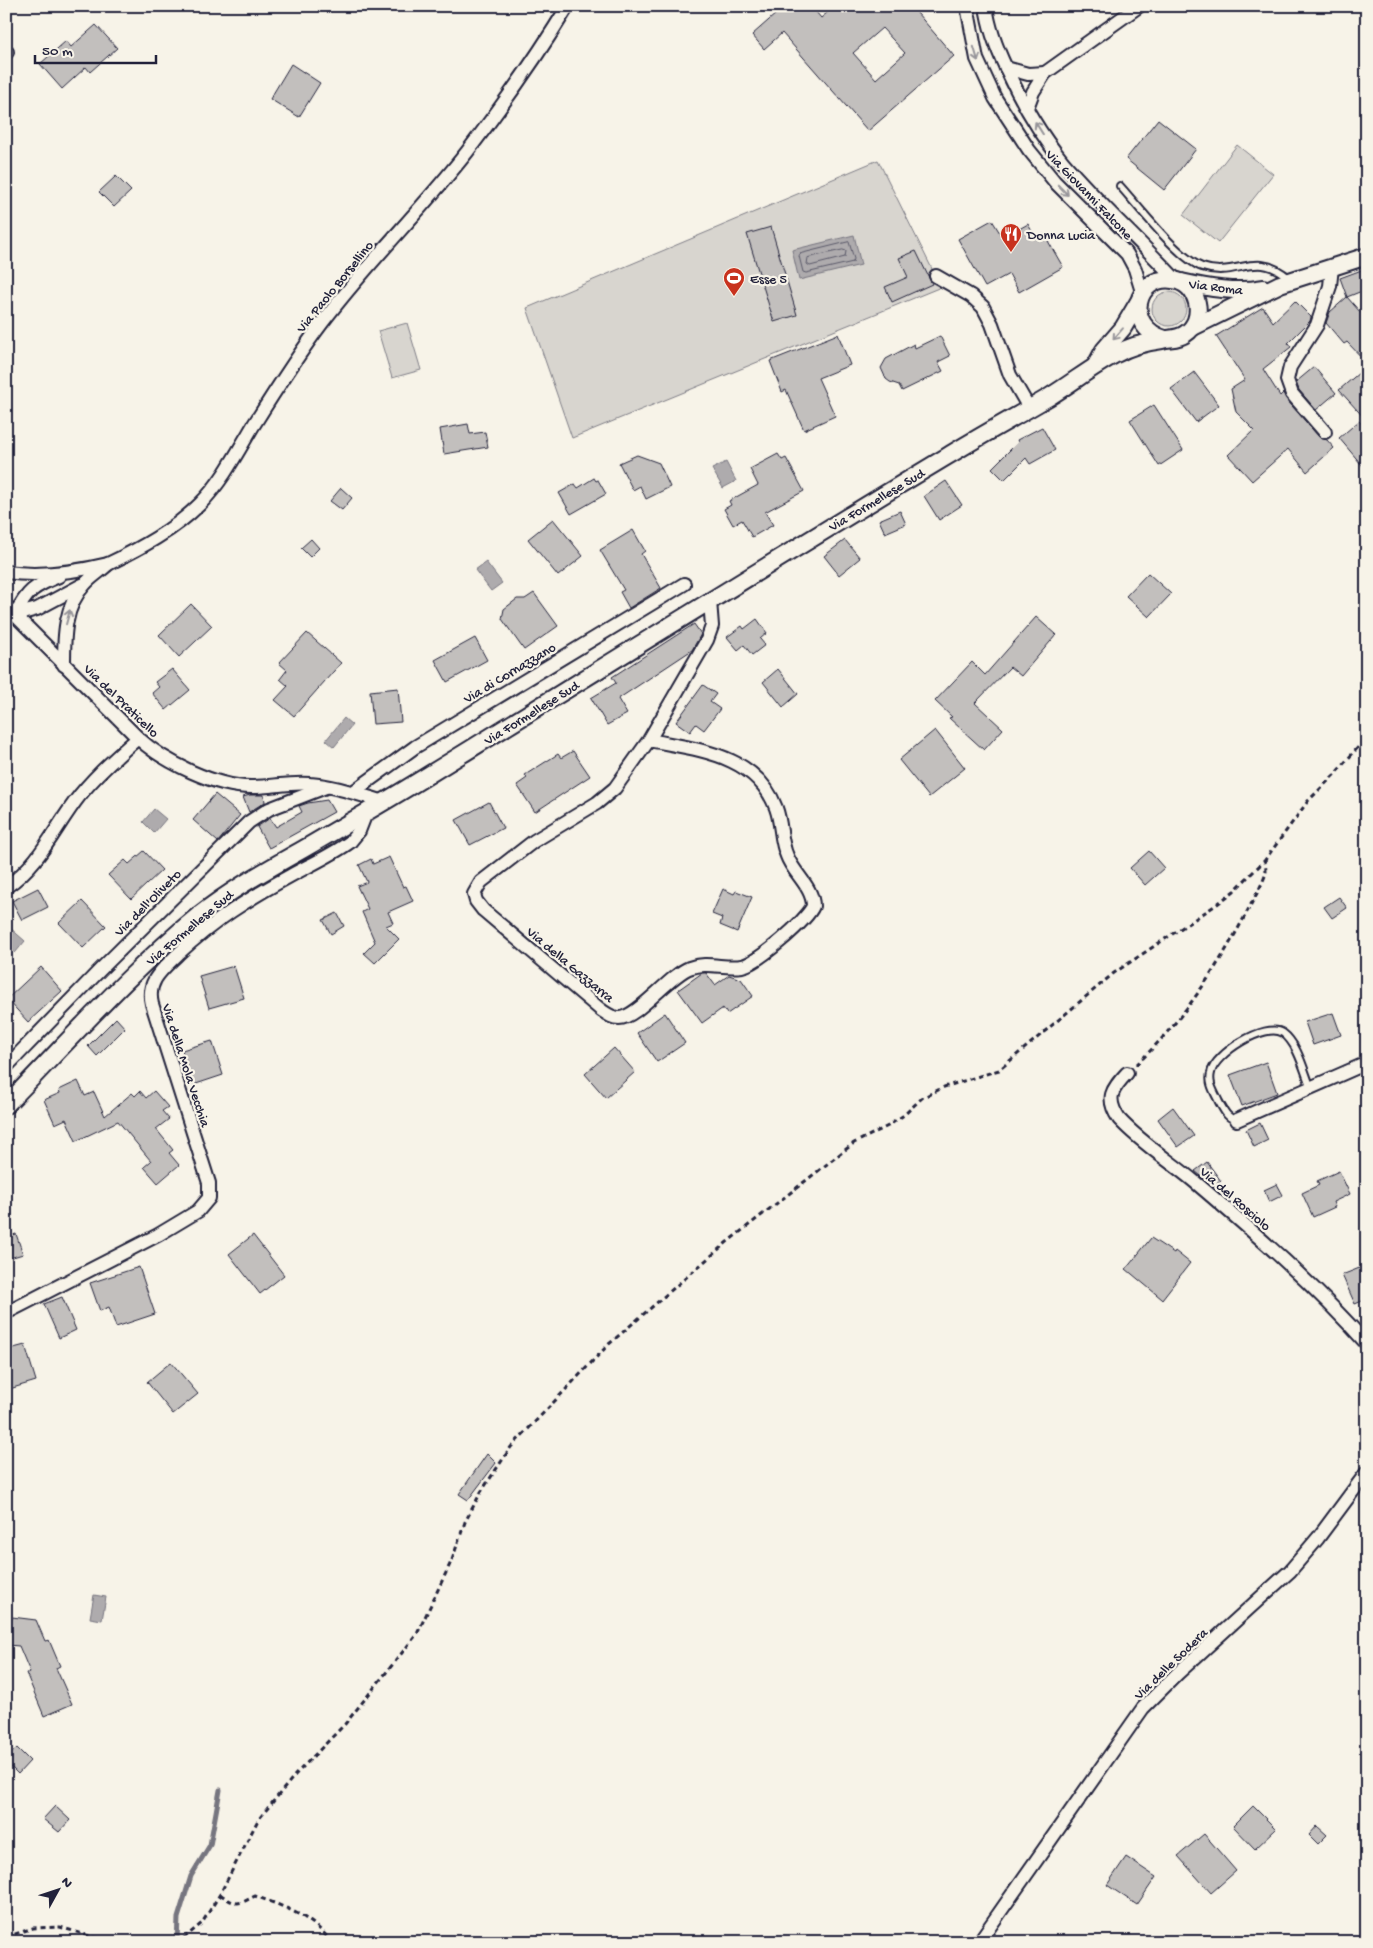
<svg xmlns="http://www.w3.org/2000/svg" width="1373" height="1948" viewBox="0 0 1373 1948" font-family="'Gochi Hand',sans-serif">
	<rect width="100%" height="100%" fill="#f7f3e8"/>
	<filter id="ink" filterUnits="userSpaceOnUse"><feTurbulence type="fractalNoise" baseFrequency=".02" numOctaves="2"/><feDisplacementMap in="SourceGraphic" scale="10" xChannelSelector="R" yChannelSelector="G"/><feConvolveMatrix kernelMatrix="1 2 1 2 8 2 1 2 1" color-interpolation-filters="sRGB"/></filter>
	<g filter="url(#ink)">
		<g fill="#d8d5cf" stroke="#7d7c85">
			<path d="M1237,145l36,29 -55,69 -35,-28z"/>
			<path d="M878,160l63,127 -369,151 -45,-130z"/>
			<circle cx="1169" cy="309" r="17"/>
			<path d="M407,323l14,47 -29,8 -14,-47z"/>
		</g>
		<g fill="#aeabad" stroke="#76747f">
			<path d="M854,235l7,30 -62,15 -7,-30z"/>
			<path d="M726,462l10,19 -13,7 -11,-19z"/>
			<path d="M486,562l16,21 -11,8 -16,-21z"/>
			<path d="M344,718l8,7 -18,22 -8,-7z"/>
			<path d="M154,809l12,10 -12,14 -11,-11z"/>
			<path d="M9,927l16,14 -10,12 -9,-8v-15z"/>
			<path d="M94,1595l12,2 -4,23 -12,-2z"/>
		</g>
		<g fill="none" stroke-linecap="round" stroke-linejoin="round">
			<g stroke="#5a5969" stroke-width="1">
				<path d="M849,242l5,17 -1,3 -47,11 -3,-1 -4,-16 1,-2z"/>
				<path d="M843,250l3,1 -1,6 -35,9 -3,-2 1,-6z"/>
			</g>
			<path stroke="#76747f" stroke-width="5" d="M177,1942l1,-24 13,-42 19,-31 10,-55"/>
		</g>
		<g fill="#c2bfbd" stroke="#22223b" fill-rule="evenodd">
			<path d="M785,6h26l10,12 14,-12h76l43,50 -86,75 -86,-98 -18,16 -12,-14zM882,28l23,25 -29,26 -23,-26z"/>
			<path d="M96,25l21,23 -27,24 -4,-5 -24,22 -22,-25 26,-23 5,6z"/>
			<path d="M291,64l29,19 -21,34 -29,-18z"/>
			<path d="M1158,119l38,30 -32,41 -38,-31z"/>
			<path d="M116,176l15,15 -17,16 -15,-15z"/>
			<path d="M992,220l11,18 25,-14 8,15 8,-5 19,33 -44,25 -10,-18 -24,13 -27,-48z"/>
			<path d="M771,227l26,88 -23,7 -27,-88z"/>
			<path d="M916,251l16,33 -40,18 -7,-15 23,-10 -9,-19z"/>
			<path d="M1367,268v21l-20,8 -7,-19z"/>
			<path d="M1347,297l20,23v43l-20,-21 -3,2 -18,-21 4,-11z"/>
			<path d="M1295,301l16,16 -1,4 -22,22 3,4 -28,22 17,27 3,-3 3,6 33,38 8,3 7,8 -27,24 -19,-23 -36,32 -24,-26 26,-25 -18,-18 -5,-23 14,-9 -29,-44 47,-29 10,15z"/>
			<path d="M838,334l12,31 -32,13 17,38 -31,14 -18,-40 -4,2 -12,-31z"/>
			<path d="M940,336l10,20 -12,6 5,9 -41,20 -3,-6 -9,-3 -4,-3 -5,-11 5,-9 28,-15 1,4z"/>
			<path d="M1367,366v55l-28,-31z"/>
			<path d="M1314,367l22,26 -20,17 -17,-20 -3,-8z"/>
			<path d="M1194,372l25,33 -23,17 -25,-33z"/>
			<path d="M1154,405l29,45 -24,16 -29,-46z"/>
			<path d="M1359,421l8,9v41l-28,-33z"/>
			<path d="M468,424l2,10 15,-2 3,15 -44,7 -4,-25z"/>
			<path d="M1042,427l13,23 -25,14 -4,-6 -22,22 -12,-12 26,-26 -1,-2z"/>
			<path d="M778,454l4,6 4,-2 18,33 -39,21 8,13 -21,12 -10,-17 -9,5 -9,-16 7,-4 -2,-4 29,-16 -8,-16z"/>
			<path d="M637,455l22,8 11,24 -24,12 -6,-13 -7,4 -14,-27z"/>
			<path d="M594,478l2,3 2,-1 8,14 -35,20 -12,-21 16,-9 3,4z"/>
			<path d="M946,481l16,24 -23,15 -15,-24z"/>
			<path d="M341,488l11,10 -10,12 -12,-9z"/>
			<path d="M900,511l6,13 -21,9 -6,-13z"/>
			<path d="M553,519l30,37 -25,20 -30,-37z"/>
			<path d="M633,530l12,21 -4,3 20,34 -32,20 -9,-16 4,-2 -24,-40z"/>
			<path d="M311,539l8,9 -9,9 -9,-9z"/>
			<path d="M845,540l15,18 -21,17 -15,-19z"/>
			<path d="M1148,573l23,21 -22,23 -23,-21z"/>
			<path d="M534,593l24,33 -34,24 -22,-31 2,-10 13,-10h8z"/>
			<path d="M191,604l21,22 -33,31 -20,-22z"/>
			<path d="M1036,617l20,18 -35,41 -11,-9 -35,36 28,26 -19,21 -35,-32 3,-1 -17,-16 37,-39 13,13z"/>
			<path d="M757,619l10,14 -7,6 5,6 -13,10 -8,-10 -6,5 -11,-13 15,-11 2,3z"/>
			<path d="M694,624l7,10 -9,16 -74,49 9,15 -20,11 -16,-27 25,-15 -4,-6z"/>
			<path d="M307,633l34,30 -47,53 -19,-16 13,-14 -8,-7 7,-9 -8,-7z"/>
			<path d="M475,638l12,22 -40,22 -12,-22z"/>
			<path d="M172,669l18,21 -24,20 -14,-17 7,-6 -4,-5z"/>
			<path d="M778,669l20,25 -15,13 -20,-25z"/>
			<path d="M703,685l13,9 -6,8 10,7 -16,21 -8,-6 -6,8 -14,-10z"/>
			<path d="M398,688l3,34 -28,2 -3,-33z"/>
			<path d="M935,730l30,38 -36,29 -30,-37z"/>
			<path d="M573,751l17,25 -55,36 -18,-27 10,-7 -2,-3 33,-21 3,4z"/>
			<path d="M215,794l25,21 -22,27 -25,-22z"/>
			<path d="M250,795h14l1,7 -16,10 -6,-15z"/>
			<path d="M327,800l7,12 -65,36 -12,-21 13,-9 6,9 26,-15 -3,-6 9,-3z"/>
			<path d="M489,802l14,26 -33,17 -14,-25z"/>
			<path d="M144,851l18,19 -31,29 -23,-24 17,-15 4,4z"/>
			<path d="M1149,851l15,17 -19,17 -15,-17z"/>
			<path d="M389,857l14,30 3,-1 7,15 -25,11 5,11 -7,3 13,13 -24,24 -11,-10 11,-11 -13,-30 6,-3 -11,-23 10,-4 -8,-17 12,-6 2,5z"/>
			<path d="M38,888l10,19 -26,13 -10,-19z"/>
			<path d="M723,889l11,5 2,-3 16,6 -15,35 -17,-7 2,-7 -10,-4z"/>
			<path d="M1339,897l8,11 -15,10 -8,-11z"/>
			<path d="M82,901l24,25 -23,22 -24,-25z"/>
			<path d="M337,913l7,13 -13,8 -8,-14z"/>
			<path d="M234,966l10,32 -35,10 -10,-32z"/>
			<path d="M41,967l21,24 -34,31 -21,-23z"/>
			<path d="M702,973h4l9,12 14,-10 12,4 12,17 -26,18 -4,-6 -21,15 -24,-33z"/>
			<path d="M665,1013l20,30 -28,19 -20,-29z"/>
			<path d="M1333,1013l8,22 -28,10 -8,-23z"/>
			<path d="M116,1018l9,10 -28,28 -9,-10z"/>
			<path d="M212,1041l11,34 -30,10 -11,-35z"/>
			<path d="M614,1048l21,24 -29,26 -21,-24z"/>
			<path d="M1266,1062l11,31 -35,13 -12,-31z"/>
			<path d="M78,1081l7,15 9,-4 11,24 27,-23 3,3 5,-5 6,7 8,-7 14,16 -6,4 7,8 -13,10 17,21 -4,3 10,12 -21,18 -14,-16 7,-6 -33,-40 -42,20 -10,-22 -11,5 -11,-24 16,-7 -1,-3z"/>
			<path d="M1173,1107l21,29 -16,11 -20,-28z"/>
			<path d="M1260,1123l8,17 -14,7 -8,-17z"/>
			<path d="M1207,1162l14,19 -7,6 -19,-16z"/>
			<path d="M1339,1171l11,23 -17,8 2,5 -22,10 -11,-24 17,-8 -2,-4z"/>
			<path d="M1277,1184l6,11 -14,7 -5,-12z"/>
			<path d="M16,1234l7,20 -17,5v-22z"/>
			<path d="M253,1235l31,40 -24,19 -31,-40z"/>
			<path d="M1151,1238l23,15 1,-2 15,12 -28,36 -36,-30z"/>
			<path d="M1367,1265v34l-12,5 -13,-29z"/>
			<path d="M139,1267l16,47 -39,13 -7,-20 -9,4 -10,-28z"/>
			<path d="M62,1297l14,33 -17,8 -15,-34z"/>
			<path d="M25,1345l11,36 -30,9v-40z"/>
			<path d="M171,1362l27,32 -25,20 -26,-32z"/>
			<path d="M487,1454l9,9 -28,37 -9,-6z"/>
			<path d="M12,1617l24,3 9,21 4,-1 11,26 -4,2 16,36 -28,12 -18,-43 4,-1 -11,-26 -11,-1z"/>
			<path d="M17,1748l13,13 -12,13 -12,-12v-4z"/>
			<path d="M55,1806l15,14 -11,12 -16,-13z"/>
			<path d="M1253,1806l23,23 -21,20 -22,-23z"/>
			<path d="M1317,1826l10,9 -9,9 -9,-9z"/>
			<path d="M1204,1834l32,37 -25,22 -33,-37z"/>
			<path d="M1126,1857l30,20 -19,28 -30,-20z"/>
		</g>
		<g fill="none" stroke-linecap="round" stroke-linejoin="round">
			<g stroke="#22223b" stroke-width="10">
				<g id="service">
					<path d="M1120,186c18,20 59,73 82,81 36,12 53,-19 88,12"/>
					<path d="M1237,1120c-10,-1 -13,-10 -18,-18 -4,-9 -11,-18 -8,-29 3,-19 55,-52 72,-40 15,11 21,38 28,55"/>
				</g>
			</g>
			<g stroke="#22223b" stroke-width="16">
				<g id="minor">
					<path d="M967,6l10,53 18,39 34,52 26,32 72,72 8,15 8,26"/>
					<path d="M986,6c3,23 10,41 20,62 15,33 34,66 57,94 36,42 77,79 114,119"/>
					<path d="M6,52h1"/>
					<path d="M1006,68l22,6 17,-1 -12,19 -6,16"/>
					<path d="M1045,73l94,-67"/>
					<path d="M936,276l35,20 12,11 9,17 18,51 19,33"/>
					<path d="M1325,432l-33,-38 -5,-14 3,-13 27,-42 13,-39 2,-19"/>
					<path d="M108,564c33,-16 66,-34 92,-60 22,-22 37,-51 53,-78 22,-35 44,-70 69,-103 45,-60 99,-112 145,-171 36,-47 70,-95 101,-146"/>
					<path d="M6,572c35,5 69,0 102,-8 -7,7 -17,13 -23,20 -21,22 -21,53 -21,81"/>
					<path d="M59,576c-25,10 -32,15 -44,39l22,-6 45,-24"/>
					<path d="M6,606l132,132c26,24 79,50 115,49 19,0 38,-5 57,-3 26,2 50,11 75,18"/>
					<path d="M649,740c49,10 107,14 127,68 6,16 4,33 11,48 6,17 26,31 26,50 -6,14 -56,58 -71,60 -18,3 -35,-5 -53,2 -20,8 -52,50 -70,50 -7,0 -12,-4 -18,-8l-118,-100 -7,-9 -2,-7 7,-12 53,-41 63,-38 18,-15 34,-48 58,-100 5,-14 -2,-25"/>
					<path d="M353,792l62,-45 269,-163"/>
					<path d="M6,887c36,-25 48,-59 74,-92 17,-21 37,-39 58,-57"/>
					<path d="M6,1067l94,-97 149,-148 20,-13 57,-22"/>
					<path d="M1127,1073c-15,16 -22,25 -8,46 22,24 51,42 76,63 60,51 120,103 172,162"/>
					<path d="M1237,1120l130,-57"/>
					<path d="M6,1313l152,-78 40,-24 11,-13v-15l-57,-179c-6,-23 11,-35 26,-50 35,-33 70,-55 112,-78 20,-11 42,-21 60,-34l9,-11 7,-18"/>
					<path d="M979,1942l164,-234 35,-35 112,-102 28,-33 49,-66"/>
				</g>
			</g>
			<g stroke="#22223b" stroke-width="20">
				<g id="tertiary">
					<path d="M1181,282c27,6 55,11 82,6"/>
					<path d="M1193,327l87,-43 87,-28"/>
					<path d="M1096,365l8,-15 19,-22 16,-27"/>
					<path d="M6,1105c63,-64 123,-133 193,-190 34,-27 71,-47 108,-68 41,-24 83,-48 123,-73 172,-106 343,-213 516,-317 34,-21 69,-40 103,-60 23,-14 44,-31 67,-43 14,-8 31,-12 46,-14 8,-2 16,-1 23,-6 22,-14 14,-51 -12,-54 -38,-6 -50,47 -8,59"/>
				</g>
			</g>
			<g stroke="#22223b" stroke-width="3" stroke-dasharray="5 4" stroke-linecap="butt">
				<path d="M1136,1065c47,-45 82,-97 112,-155 5,-10 16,-28 18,-38 0,-4 -1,-8 -1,-12"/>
				<path d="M220,1894c16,12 18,11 35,2 30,11 57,20 76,46"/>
				<path d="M6,1937l27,-9 27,-1 49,15"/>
				<path d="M130,1942l53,-3 19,-16 18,-29 38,-74 37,-45 50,-51 72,-90 35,-74 13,-38 16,-30 30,-45 98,-103 117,-101 128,-100 34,-17 16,-11 18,-17 22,-11 55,-17 115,-97 102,-68 18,-14 31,-31 43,-59 26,-26 33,-38"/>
			</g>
			<use href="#service" stroke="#f7f3e8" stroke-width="6"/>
			<use href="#minor" stroke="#f7f3e8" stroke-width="12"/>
			<use href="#tertiary" stroke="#f7f3e8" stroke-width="16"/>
		</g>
		<defs><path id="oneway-shaft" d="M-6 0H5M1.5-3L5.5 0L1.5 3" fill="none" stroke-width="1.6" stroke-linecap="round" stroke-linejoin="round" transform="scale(1.25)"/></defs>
		<g stroke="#97959a">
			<use href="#oneway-shaft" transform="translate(976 54) rotate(73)"/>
			<use href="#oneway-shaft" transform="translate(1039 128) rotate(-122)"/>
			<use href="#oneway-shaft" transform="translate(1063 190) rotate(46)"/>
			<use href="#oneway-shaft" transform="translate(1118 334) rotate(131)"/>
			<use href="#oneway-shaft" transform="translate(68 617) rotate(-75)"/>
		</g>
	</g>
	<defs>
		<g id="restaurant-pin" transform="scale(1.125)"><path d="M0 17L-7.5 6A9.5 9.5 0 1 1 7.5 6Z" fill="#c8321e" stroke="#f7f3e8"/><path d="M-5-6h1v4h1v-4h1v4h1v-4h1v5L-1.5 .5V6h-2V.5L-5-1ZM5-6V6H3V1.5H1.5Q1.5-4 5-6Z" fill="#fff"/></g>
		<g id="stadium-pin" transform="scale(1.125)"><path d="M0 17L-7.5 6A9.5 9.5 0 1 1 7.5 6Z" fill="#c8321e" stroke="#f7f3e8"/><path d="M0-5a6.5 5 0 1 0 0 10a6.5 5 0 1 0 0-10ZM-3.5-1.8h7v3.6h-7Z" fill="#fff"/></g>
	</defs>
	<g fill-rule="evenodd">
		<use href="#restaurant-pin" x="1011" y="234"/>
		<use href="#stadium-pin" x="734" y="278"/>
	</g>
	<g text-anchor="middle" stroke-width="4.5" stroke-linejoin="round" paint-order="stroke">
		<g font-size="14" fill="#22223b" stroke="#f7f3e8">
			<text transform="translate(1090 194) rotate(46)" y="5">Via Giovanni Falcone</text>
			<text transform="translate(334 286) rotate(-51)" y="5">Via Paolo Borsellino</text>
			<text transform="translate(1216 286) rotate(7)" y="5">Via Roma</text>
			<text transform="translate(876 499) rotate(-31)" y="5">Via Formellese Sud</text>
			<text transform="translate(509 672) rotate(-31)" y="5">Via di Cornazzano</text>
			<text transform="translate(122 700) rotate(44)" y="5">Via del Praticello</text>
			<text transform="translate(531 712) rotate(-32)" y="5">Via Formellese Sud</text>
			<text transform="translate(147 902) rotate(-45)" y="5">Via dell'Oliveto</text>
			<text transform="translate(189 927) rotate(-40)" y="5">Via Formellese Sud</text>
			<text transform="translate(571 964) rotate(40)" y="5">Via della Gazzarra</text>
			<text transform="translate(187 1065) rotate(72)" y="5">Via della Mola Vecchia</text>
			<text transform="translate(1236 1198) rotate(41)" y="5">Via del Rosciolo</text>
			<text transform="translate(1170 1663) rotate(-44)" y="5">Via delle Sodera</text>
		</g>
		<g font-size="14" fill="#22223b" stroke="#f7f3e8" text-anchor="start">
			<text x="1027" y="239">Donna Lucia</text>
			<text x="750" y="283">Esse 5</text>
		</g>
	</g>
	<rect width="1373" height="1948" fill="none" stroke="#f7f3e8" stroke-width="25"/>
	<rect x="12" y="12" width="1348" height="1923" fill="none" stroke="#22223b" stroke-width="2" filter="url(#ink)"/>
	<g transform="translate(58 1890) rotate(50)" stroke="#f7f3e8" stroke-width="4" paint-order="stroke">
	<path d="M0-4L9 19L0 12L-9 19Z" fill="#22223b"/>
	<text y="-8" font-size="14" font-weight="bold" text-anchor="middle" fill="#22223b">N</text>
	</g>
	<path d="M35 55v8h121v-8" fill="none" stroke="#22223b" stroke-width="2.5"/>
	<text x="42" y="55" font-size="15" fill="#22223b" stroke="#f7f3e8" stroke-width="4" paint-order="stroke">50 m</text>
</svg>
